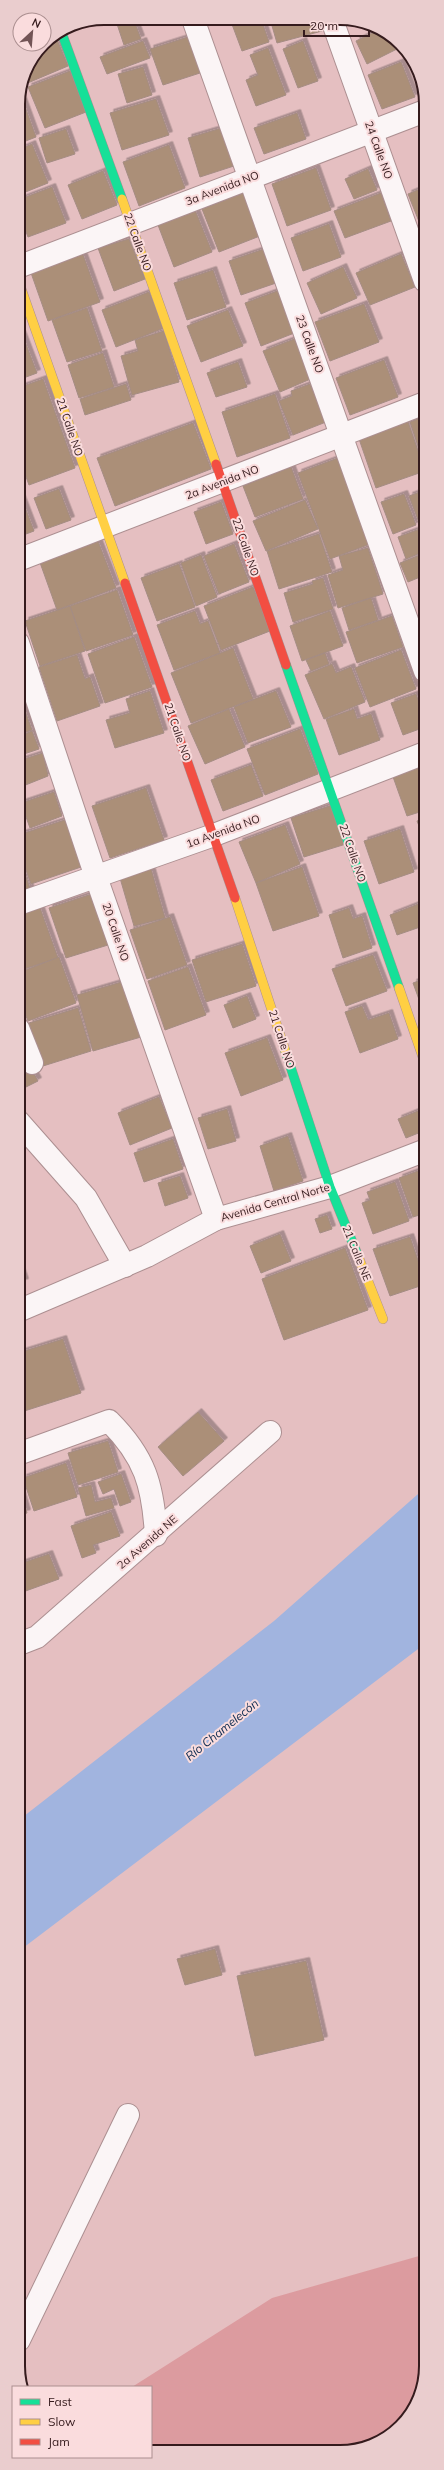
<svg xmlns="http://www.w3.org/2000/svg" width="444" height="2470" viewBox="0 0 444 2470" font-family="Mulish,sans-serif">
	<defs>
		<filter id="shadow"><feDropShadow dx="3.5" dy="-3.5" stdDeviation="0" flood-color="#0004"/></filter>
	</defs>
	<rect width="100%" height="100%" fill="#e5bfc1"/>
	<path fill="#dc9b9f" d="M426,2254c0,45 10,135 -22,169 -14,16 -33,22 -53,28h-200v-64h-19l140,-89z"/>
	<path fill="#a1b4df" d="M426,1487v156l-407,308v-131l255,-199z"/>
	<g fill="#ab8f78" stroke="#a48c83" filter="url(#shadow)">
		<path d="M115,18h18l8,21 -17,6z"/>
		<path d="M230,19h31l8,23 -27,9z"/>
		<path d="M270,19h48l4,12 -45,12z"/>
		<path d="M376,31l27,15 -36,18 -11,-23z"/>
		<path d="M55,35l13,31 -45,19 4,-19 16,-22z"/>
		<path d="M188,37l12,36 -37,12 -13,-36z"/>
		<path d="M143,41l7,17 -43,16 -7,-17z"/>
		<path d="M303,41l15,40 -20,7 -15,-39z"/>
		<path d="M268,48l18,47 -30,11 -10,-26 12,-5 -8,-20z"/>
		<path d="M401,62l14,35 -33,12 -14,-34z"/>
		<path d="M143,67l9,28 -25,8 -9,-29z"/>
		<path d="M70,71l16,41 -41,16 -17,-41z"/>
		<path d="M20,93l16,44 -18,7v-46z"/>
		<path d="M156,99l13,36 -47,15 -12,-37z"/>
		<path d="M297,113l9,26 -42,15 -10,-26z"/>
		<path d="M225,127l12,38 -37,12 -12,-39z"/>
		<path d="M66,129l9,25 -28,9 -8,-25z"/>
		<path d="M32,144l16,39 -30,12v-45z"/>
		<path d="M169,145l16,43 -46,18 -16,-44z"/>
		<path d="M316,168l15,42 -44,16 -15,-42z"/>
		<path d="M368,169l9,21 -23,9 -9,-20z"/>
		<path d="M103,171l14,34 -35,14 -14,-34z"/>
		<path d="M52,187l14,36 -38,14 -10,-26v-11z"/>
		<path d="M425,187v35l-5,2 -12,-30z"/>
		<path d="M248,191l17,43 -46,18 -17,-43z"/>
		<path d="M381,193l10,28 -46,17 -11,-27z"/>
		<path d="M195,210l17,42 -38,15 -16,-42z"/>
		<path d="M329,224l12,33 -38,14 -12,-33z"/>
		<path d="M129,239l16,40 -31,12 -16,-43z"/>
		<path d="M267,248l12,34 -38,13 -12,-34z"/>
		<path d="M82,252l18,50 -52,19 -18,-51z"/>
		<path d="M401,254l14,33 -45,18 -14,-32z"/>
		<path d="M343,267l14,31 -36,16 -14,-31z"/>
		<path d="M213,270l13,37 -39,13 -13,-37z"/>
		<path d="M280,290l17,42 -36,14 -16,-43z"/>
		<path d="M149,292l15,36 -48,19 -14,-37z"/>
		<path d="M364,304l15,38 -49,19 -15,-39z"/>
		<path d="M87,308l15,43 -35,11 -15,-42z"/>
		<path d="M228,310l15,36 -42,16 -14,-36z"/>
		<path d="M164,331l15,51 -47,13 -11,-39 17,-5 -3,-11z"/>
		<path d="M22,334l15,39 -19,7v-44z"/>
		<path d="M297,338l16,40 -33,14 -17,-41z"/>
		<path d="M103,353l11,34 -35,11 -11,-33z"/>
		<path d="M384,360l14,37 -48,18 -14,-37z"/>
		<path d="M238,362l9,25 -31,10 -9,-24z"/>
		<path d="M43,379l32,89 -46,17 -11,-30v-67z"/>
		<path d="M126,384l5,16 -46,15 -5,-16z"/>
		<path d="M310,384l16,38 -33,13 -14,-34 13,-5 -1,-5z"/>
		<path d="M275,394l15,44 -53,19 -15,-45z"/>
		<path d="M425,416v51l-15,-45z"/>
		<path d="M407,419l18,52 -49,17 -18,-52z"/>
		<path d="M193,423l18,46 -96,37 -18,-48z"/>
		<path d="M338,458l32,86 -40,15 -32,-86z"/>
		<path d="M291,467l12,32 -48,18 -12,-31z"/>
		<path d="M18,489l16,42 -16,6z"/>
		<path d="M59,489l12,31 -25,9 -12,-31z"/>
		<path d="M425,490v33l-5,2 -11,-29z"/>
		<path d="M404,494l12,31 -23,9 -12,-32z"/>
		<path d="M305,500l13,29 -52,22 -13,-30z"/>
		<path d="M221,502l12,32 -27,10 -12,-32z"/>
		<path d="M425,527v24l-19,8 -8,-22z"/>
		<path d="M319,534l13,38 -53,17 -12,-38z"/>
		<path d="M96,536l20,52 -59,22 -19,-53z"/>
		<path d="M234,544l15,38 -30,12 -15,-38z"/>
		<path d="M368,548l15,46 -45,14 -10,-33 15,-5 -4,-14z"/>
		<path d="M425,553v22l-17,7 -8,-19z"/>
		<path d="M201,555l16,42 -21,9 -15,-43z"/>
		<path d="M179,564l16,43 -38,14 -16,-43z"/>
		<path d="M323,578l10,31 -40,13 -9,-29 29,-9 -1,-3z"/>
		<path d="M253,587l17,44 -49,19 -17,-44z"/>
		<path d="M117,590l16,45 -47,16 -16,-45z"/>
		<path d="M371,598l7,22 -29,10 -7,-22z"/>
		<path d="M70,606l15,45 -45,15 -15,-45z"/>
		<path d="M195,611l5,13 8,-3 12,32 -46,17 -17,-45z"/>
		<path d="M330,611l13,35 -41,15 -12,-35z"/>
		<path d="M392,616l11,31 -46,16 -11,-31z"/>
		<path d="M134,637l18,50 -47,16 -17,-49z"/>
		<path d="M233,648l20,51 -62,24 -20,-50z"/>
		<path d="M401,650l15,39 -46,18 -15,-39z"/>
		<path d="M325,653l4,11 -18,7 -5,-11z"/>
		<path d="M77,655l8,24 5,-2 10,29 -43,15 -18,-54z"/>
		<path d="M332,664l4,9 15,-6 14,35 -41,17 -19,-44z"/>
		<path d="M150,691l14,42 -49,15 -9,-28 24,-7 -4,-14z"/>
		<path d="M276,691l15,36 -43,16 -14,-36z"/>
		<path d="M18,692l14,38 -14,5z"/>
		<path d="M416,694l9,26v7l-22,8 -12,-32z"/>
		<path d="M229,709l16,38 -40,17 -17,-38z"/>
		<path d="M354,709l3,10 14,-5 9,26 -41,15 -13,-36z"/>
		<path d="M300,729l18,45 -53,21 -18,-46z"/>
		<path d="M32,731l7,18 -21,7v-19z"/>
		<path d="M43,753l5,23 -30,12v-27z"/>
		<path d="M425,763l1,47 -19,6 -15,-42z"/>
		<path d="M251,765l12,31 -40,15 -12,-31z"/>
		<path d="M146,788l18,52 -54,18 -18,-52z"/>
		<path d="M54,792l8,24 -32,12 -9,-25z"/>
		<path d="M333,805l13,39 -42,13 -13,-39z"/>
		<path d="M426,818v25l-9,-22z"/>
		<path d="M68,819l16,47 -53,18 -13,-37v-12z"/>
		<path d="M285,825l15,39 -44,19 -17,-41z"/>
		<path d="M400,829l14,43 -35,12 -15,-43z"/>
		<path d="M18,855l13,36 -13,5z"/>
		<path d="M302,867l17,49 -46,15 -17,-48z"/>
		<path d="M151,869l14,49 -31,8 -14,-48z"/>
		<path d="M92,894l16,51 -42,13 -17,-50z"/>
		<path d="M421,903l5,12v10l-29,10 -7,-20z"/>
		<path d="M40,908l18,50 -40,13v-55z"/>
		<path d="M349,908l4,11 9,-3 10,32 -29,10 -14,-43z"/>
		<path d="M170,917l17,48 -40,14 -17,-49z"/>
		<path d="M242,944l14,42 -50,16 -14,-42z"/>
		<path d="M373,955l14,36 -41,15 -14,-37z"/>
		<path d="M59,957l17,46 -48,18 -10,-25v-23z"/>
		<path d="M188,967l18,48 -41,15 -17,-49z"/>
		<path d="M426,978v25l-5,2 -8,-22z"/>
		<path d="M125,981l16,56 -48,14 -16,-56z"/>
		<path d="M247,996l9,23 -23,9 -9,-23z"/>
		<path d="M362,1006l6,14 21,-7 9,26 -38,14 -15,-41z"/>
		<path d="M78,1008l13,43 -48,15 -14,-43z"/>
		<path d="M267,1038l16,42 -42,16 -16,-43z"/>
		<path d="M18,1045l20,36 -20,10z"/>
		<path d="M159,1097l13,31 -42,17 -12,-32z"/>
		<path d="M227,1109l9,32 -28,8 -10,-31z"/>
		<path d="M418,1111l8,19 -20,8 -8,-19z"/>
		<path d="M288,1136l15,45 -29,10 -14,-45z"/>
		<path d="M173,1139l10,30 -39,13 -10,-29z"/>
		<path d="M426,1168v45l-13,4 -14,-39z"/>
		<path d="M180,1176l8,22 -23,8 -7,-23z"/>
		<path d="M395,1182l14,39 -36,13 -11,-31 8,-3 -3,-8z"/>
		<path d="M327,1215l5,14 -12,4 -5,-14z"/>
		<path d="M280,1234l11,27 -30,12 -11,-27z"/>
		<path d="M410,1237l16,47 -36,12 -17,-47z"/>
		<path d="M345,1248l23,62 -84,30 -22,-61z"/>
		<path d="M18,1262l7,20 -7,2z"/>
		<path d="M63,1339l18,54 -63,20v-60z"/>
		<path d="M198,1412l26,29 -41,35 -25,-29z"/>
		<path d="M108,1441l10,31 -40,13 -10,-32z"/>
		<path d="M66,1463l11,34 -43,14 -11,-33z"/>
		<path d="M121,1474l10,28 -11,4 -6,-17 -11,5 -5,-12z"/>
		<path d="M18,1482l9,31 -8,2z"/>
		<path d="M91,1485l4,17 16,-4 3,10 -28,8 -8,-28z"/>
		<path d="M111,1512l9,24 -27,9 3,8 -14,5 -11,-32z"/>
		<path d="M49,1554l10,25 -39,14 -1,-29z"/>
		<path d="M215,1949l7,26 -37,10 -8,-26z"/>
		<path d="M306,1961l18,79 -69,16 -18,-80z"/>
	</g>
	<g fill="none" stroke-linecap="round" stroke-linejoin="round">
		<g stroke="#ac8f91" stroke-width="24">
			<g id="street">
				<path d="M193,19l232,652"/>
				<path d="M332,20l93,261"/>
				<path d="M18,267l407,-156"/>
				<path d="M18,560l407,-157"/>
				<path d="M18,643l78,234 120,342"/>
				<path d="M18,904l196,-69 211,-82"/>
				<path d="M18,1028l14,35"/>
				<path d="M18,1121l68,77 39,68"/>
				<path d="M18,1311l129,-55 69,-37 114,-32 96,-37"/>
				<path d="M18,1454l91,-33c36,36 44,64 47,114"/>
				<path d="M19,1644l18,-7 233,-205"/>
				<path d="M19,2340l109,-225"/>
			</g>
		</g>
		<g stroke="#ac8f91" stroke-width="10">
			<g id="fast">
				<path d="M61,31l61,168"/>
				<path d="M286,665l113,323"/>
				<path d="M285,1050l45,137 28,69"/>
			</g>
		</g>
		<g stroke="#ac8f91" stroke-width="10">
			<g id="slow">
				<path d="M122,199l94,265"/>
				<path d="M18,280l107,303"/>
				<path d="M235,898l50,152"/>
				<path d="M399,988l27,78"/>
				<path d="M358,1256l25,63"/>
			</g>
		</g>
		<g stroke="#ac8f91" stroke-width="10">
			<g id="jam">
				<path d="M216,464l70,201"/>
				<path d="M125,583l110,315"/>
			</g>
		</g>
		<use href="#street" stroke="#fbf5f6" stroke-width="22"/>
		<use href="#fast" stroke="#16e098" stroke-width="9"/>
		<use href="#slow" stroke="#ffcf43" stroke-width="9"/>
		<use href="#jam" stroke="#f24e42" stroke-width="9"/>
	</g>
	<g text-anchor="middle" stroke-width="4" stroke-linejoin="round" paint-order="stroke">
		<g font-size="11" fill="#351b1d" stroke="#fadcdd">
			<text transform="translate(379 150) rotate(70)" y="4">24 Calle NO</text>
			<text transform="translate(222 188) rotate(-21)" y="4">3a Avenida NO</text>
			<text transform="translate(138 242) rotate(70)" y="4">22 Calle NO</text>
			<text transform="translate(310 344) rotate(70)" y="4">23 Calle NO</text>
			<text transform="translate(70 427) rotate(71)" y="4">21 Calle NO</text>
			<text transform="translate(222 482) rotate(-21)" y="4">2a Avenida NO</text>
			<text transform="translate(246 547) rotate(71)" y="4">22 Calle NO</text>
			<text transform="translate(178 732) rotate(71)" y="4">21 Calle NO</text>
			<text transform="translate(223 831) rotate(-20)" y="4">1a Avenida NO</text>
			<text transform="translate(353 853) rotate(71)" y="4">22 Calle NO</text>
			<text transform="translate(116 932) rotate(71)" y="4">20 Calle NO</text>
			<text transform="translate(282 1039) rotate(72)" y="4">21 Calle NO</text>
			<text transform="translate(275 1202) rotate(-16)" y="4">Avenida Central Norte</text>
			<text transform="translate(357 1253) rotate(68)" y="4">21 Calle NE</text>
			<text transform="translate(147 1542) rotate(-41)" y="4">2a Avenida NE</text>
		</g>
		<g font-size="12" font-style="italic" fill="#0c2a50" stroke="#fadcdd">
			<text transform="translate(222 1730) rotate(-39)" y="4">Río Chamelecón</text>
		</g>
	</g>
	<path d="M0 0H444V2470H0ZM104 25H340A79 79 0 0 1 419 104V2366A79 79 0 0 1 340 2445H104A79 79 0 0 1 25 2366V104A79 79 0 0 1 104 25Z" fill="#eacdce" fill-rule="evenodd"/>
	<path fill="none" stroke="#351b1d" stroke-width="2" d="M104 25H340A79 79 0 0 1 419 104V2366A79 79 0 0 1 340 2445H104A79 79 0 0 1 25 2366V104A79 79 0 0 1 104 25Z"/>
	<rect x="12" y="2386" width="140" height="72" fill="#fadcdd" stroke="#ab8f90"/>
	<rect x="20" y="2399" width="20" height="6" fill="#16e098" stroke="#ab8f90"/>
	<text x="48" y="2406" font-size="12" fill="#351b1d">Fast</text>
	<rect x="20" y="2419" width="20" height="6" fill="#ffcf43" stroke="#ab8f90"/>
	<text x="48" y="2426" font-size="12" fill="#351b1d">Slow</text>
	<rect x="20" y="2439" width="20" height="6" fill="#f24e42" stroke="#ab8f90"/>
	<text x="48" y="2446" font-size="12" fill="#351b1d">Jam</text>
	<g transform="translate(32 32) rotate(26)"><circle r="19" fill="#fadcdd" stroke="#ab8f90"/>
	<path d="M0-3L7 15L0 10L-7 15Z" fill="#735456"/>
	<text y="-6" font-size="11" font-weight="bold" text-anchor="middle" fill="#351b1d">N</text>
	</g>
	<path d="M304 30v6h65v-6" fill="none" stroke="#351b1d" stroke-width="2"/>
	<text x="310" y="30" font-size="12" fill="#351b1d" stroke="#fadcdd" stroke-width="3" paint-order="stroke">20 m</text>
</svg>
